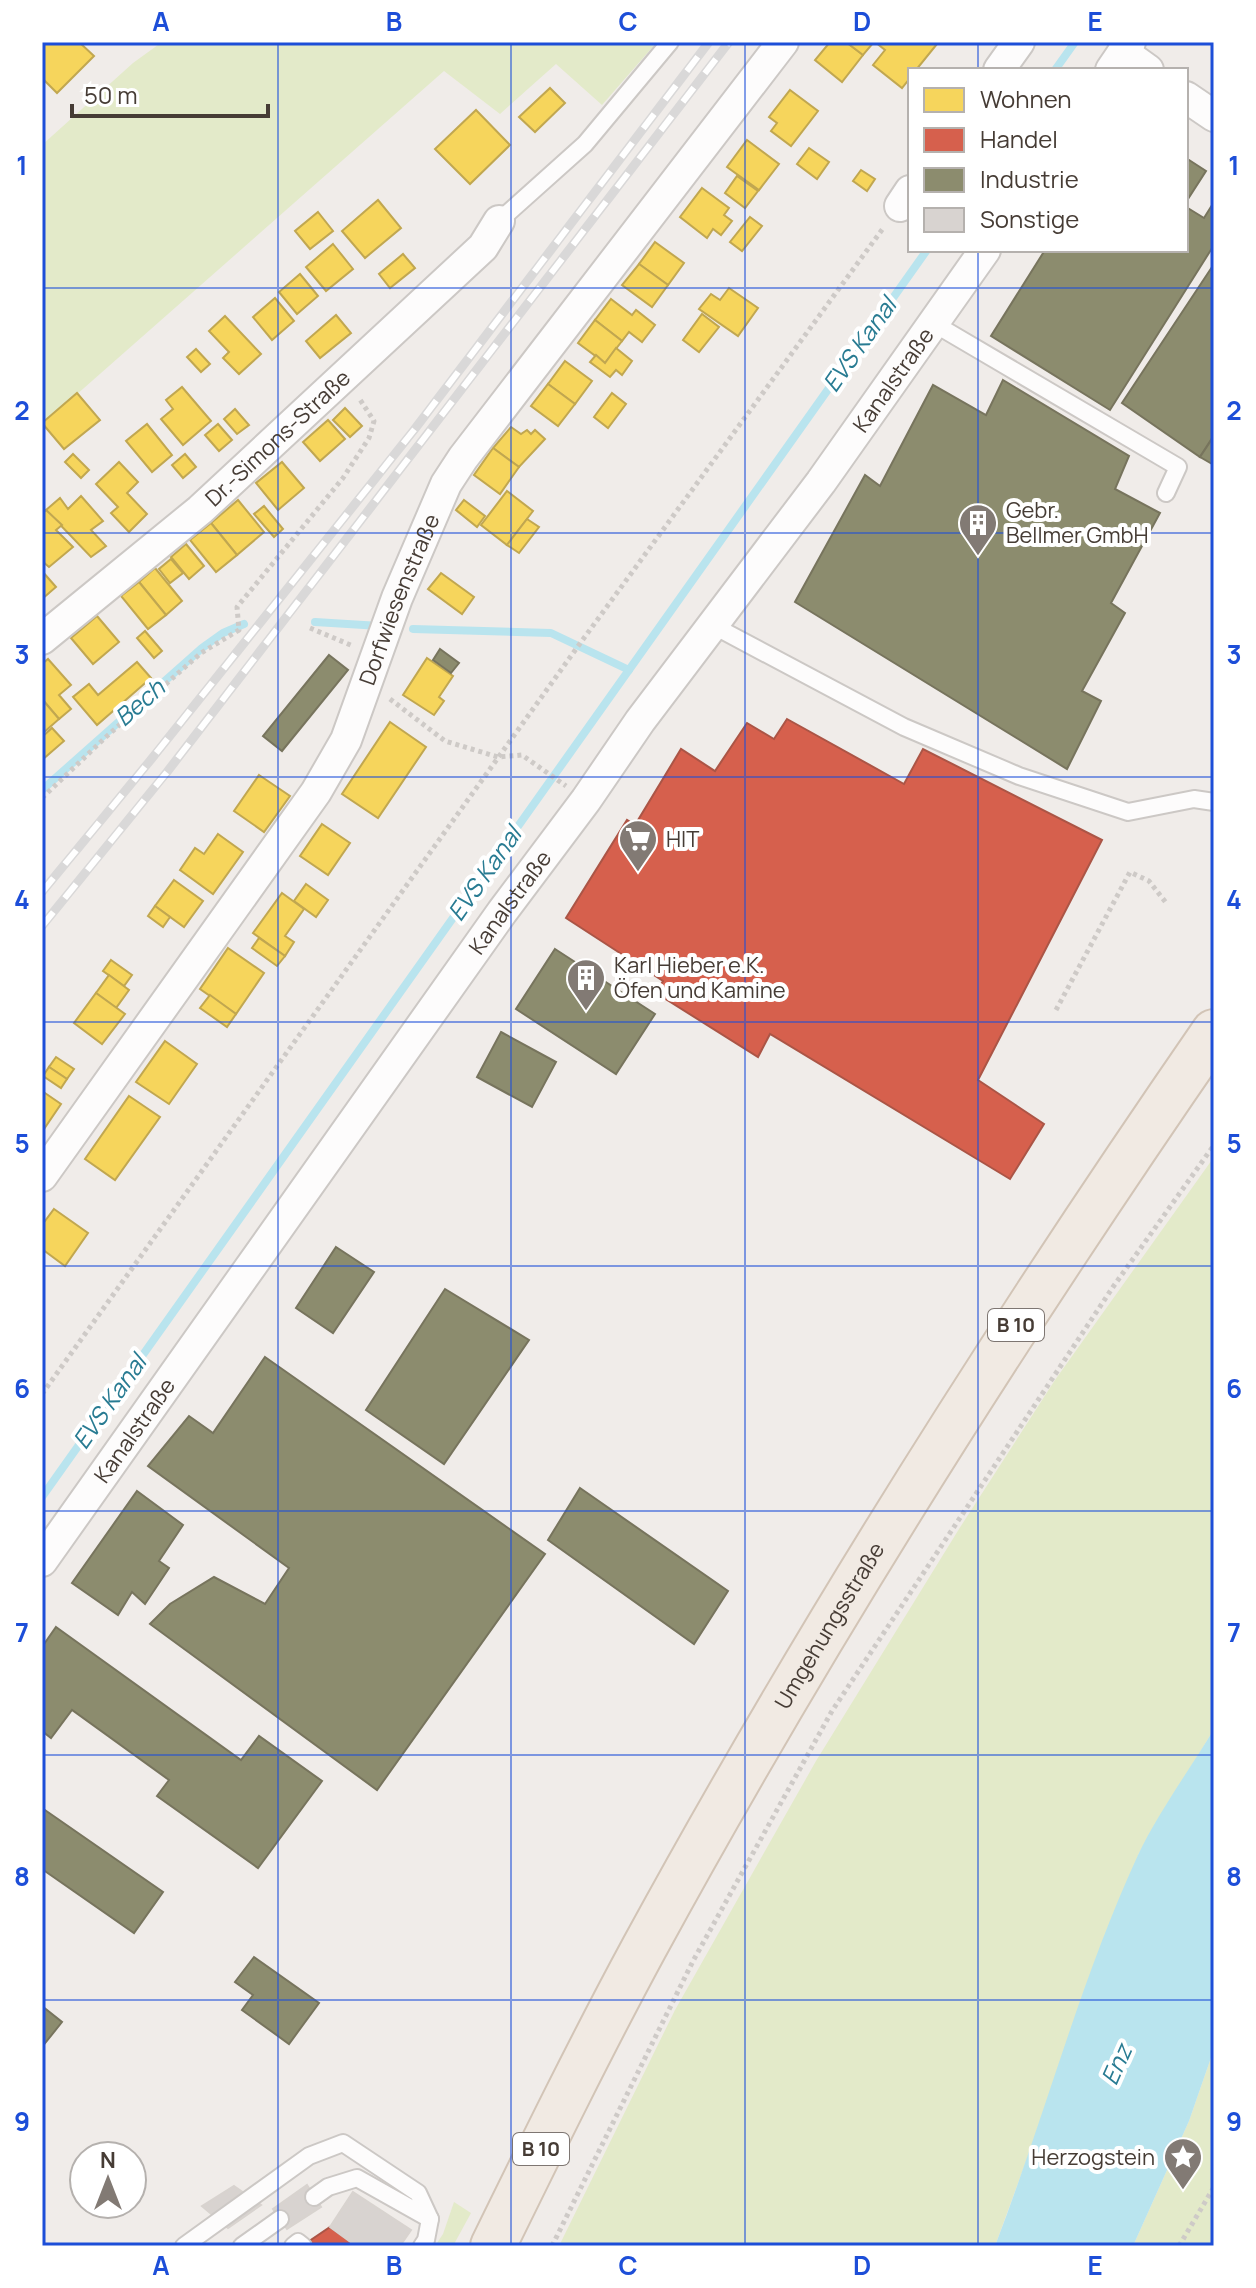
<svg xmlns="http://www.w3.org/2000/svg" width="1256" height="2288" viewBox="0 0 1256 2288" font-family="Manrope,sans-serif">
	<rect width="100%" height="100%" fill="#f0ece9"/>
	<g fill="#e3eac9">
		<path d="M162,42h495l-55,63 -46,-41 -56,50 -56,-43 -402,354v-280l91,-82z"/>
		<path d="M1214,1157v572l-75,124 -144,393h-436l116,-236 141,-249 143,-232 96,-149z"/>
		<path d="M1214,2049v197h-81l56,-125z"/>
		<path d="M454,2202l17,11 -18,33h-18l8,-12z"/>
	</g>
	<path fill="#b9e4ee" d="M1214,1729v320l-25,72 -56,125h-138c50,-130 85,-265 143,-391 20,-42 52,-86 76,-126z"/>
	<g fill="#f6d55c" stroke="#c1a750" stroke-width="2">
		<path d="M42,42h37l15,14 -37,37 -15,-15z"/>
		<path d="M830,42h16l17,13 -21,27 -27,-22z"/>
		<path d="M846,42h28l-11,13z"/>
		<path d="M875,42h60l2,2 -21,26h-6v8l-8,10 -29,-23 12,-15z"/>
		<path d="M550,88l15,15 -30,29 -16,-15z"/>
		<path d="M790,90l28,21 -27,35 -20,-15 6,-8 -8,-6z"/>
		<path d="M476,110l34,35 -40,39 -35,-35z"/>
		<path d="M747,140l32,24 -20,26 -32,-23z"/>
		<path d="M809,148l20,14 -12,17 -20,-15z"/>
		<path d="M861,170l14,9 -8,12 -14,-10z"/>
		<path d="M737,176l21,15 -13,17 -20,-15z"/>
		<path d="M702,188l27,20 -5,7 8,6 -11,14 -8,-6 -6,9 -27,-21z"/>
		<path d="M378,200l23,28 -36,30 -23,-27z"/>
		<path d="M318,212l15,19 -23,18 -15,-18z"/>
		<path d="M750,217l12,9 -20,25 -12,-9z"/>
		<path d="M655,242l29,21 -16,22 -29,-21z"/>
		<path d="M333,244l20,25 -27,22 -20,-24z"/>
		<path d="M403,254l12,14 -25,20 -11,-14z"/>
		<path d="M639,264l29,21 -16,22 -30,-22z"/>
		<path d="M300,274l18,22 -21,18 -18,-22z"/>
		<path d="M729,288l29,20 -20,28 -39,-27 12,-15 9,6z"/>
		<path d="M275,298l19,23 -22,19 -19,-23z"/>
		<path d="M611,299l21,16 4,-5 19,15 -13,17 -13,-10 -7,9 -27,-21z"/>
		<path d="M702,314l17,13 -20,25 -16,-12z"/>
		<path d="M336,315l15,18 -31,25 -14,-17z"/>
		<path d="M225,316l36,38 -22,20 -16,-16 6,-6 -20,-21z"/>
		<path d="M595,320l27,21 -17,22 -27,-20z"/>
		<path d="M616,348l16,13 -10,14 -6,-5 -6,7 -20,-15 6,-7 9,8z"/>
		<path d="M196,349l14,15 -9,8 -14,-15z"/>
		<path d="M565,361l27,20 -17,23 -27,-20z"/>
		<path d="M548,384l27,20 -17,22 -27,-20z"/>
		<path d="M182,387l29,34 -28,24 -22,-26 12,-10 -7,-9z"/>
		<path d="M77,393l23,27 -36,29 -22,-26z"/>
		<path d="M612,393l14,11 -18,24 -14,-11z"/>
		<path d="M345,408l17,18 -12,11 -17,-17z"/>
		<path d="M235,409l14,16 -12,9 -13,-15z"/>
		<path d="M328,420l17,19 -25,22 -17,-19z"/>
		<path d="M147,424l25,31 -20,17 -26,-31z"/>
		<path d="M218,424l14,16 -13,11 -14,-16z"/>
		<path d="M511,427l10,7 6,-4 4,4 4,-4 10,9 -26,28 -26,-19z"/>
		<path d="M493,448l26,19 -19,27 -26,-19z"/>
		<path d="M73,454l16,16 -8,8 -16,-16z"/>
		<path d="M185,454l11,13 -13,11 -11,-13z"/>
		<path d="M119,462l19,20 -11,11 20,21 -18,18 -18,-19 7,-6 -22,-23z"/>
		<path d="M282,462l22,26 -26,22 -22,-27z"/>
		<path d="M507,491l26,20 -26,34 -26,-20z"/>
		<path d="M81,496l22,25 -12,9 15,16 -15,11 -45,-47 14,-12 8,11z"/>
		<path d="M238,500l26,32 -27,23 -26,-32z"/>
		<path d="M464,500l21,16 -8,11 -21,-17z"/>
		<path d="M264,506l19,23 -9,8 -20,-23z"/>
		<path d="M46,510l16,15 -6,5 17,17 -24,20 -7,-6v-47z"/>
		<path d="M527,519l12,8 -20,26 -12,-8z"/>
		<path d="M211,523l26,32 -21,17 -26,-32z"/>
		<path d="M186,544l18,22 -15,13 -18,-22z"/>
		<path d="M171,559l12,14 -13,10 -11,-14z"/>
		<path d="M155,568l27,33 -16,14 -27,-33z"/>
		<path d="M42,571l14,16 -14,12z"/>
		<path d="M441,573l33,24 -12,17 -34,-25z"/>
		<path d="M139,582l27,33 -18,14 -27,-33z"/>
		<path d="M97,616l22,26 -26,22 -22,-26z"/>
		<path d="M145,631l17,20 -8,7 -17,-20z"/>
		<path d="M427,658l26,18 -14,21 5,4 -10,14 -31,-20z"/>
		<path d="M48,659l23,26 -12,10 12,14 -12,10 -17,-20v-35z"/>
		<path d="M137,662l14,16 -54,47 -24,-28 16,-13 9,11z"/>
		<path d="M42,699l17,20 -17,15z"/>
		<path d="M390,722l36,25 -48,71 -36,-24z"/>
		<path d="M52,728l12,13 -22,19v-23z"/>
		<path d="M259,775l31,21 -26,36 -30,-21z"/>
		<path d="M322,824l28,19 -22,32 -28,-19z"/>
		<path d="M218,834l25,18 -30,42 -33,-24 15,-22 9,6z"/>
		<path d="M174,880l29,21 -19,26 -29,-21z"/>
		<path d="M306,884l22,16 -12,17 -22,-16z"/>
		<path d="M282,893l22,16 -19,27 9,6 -9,14 -32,-23z"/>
		<path d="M155,906l15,11 -7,10 -15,-11z"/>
		<path d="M259,938l26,18 -8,10 -25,-18z"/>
		<path d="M228,948l36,25 -28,41 -36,-25z"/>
		<path d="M111,960l21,15 -8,11 -21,-15z"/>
		<path d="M109,975l20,15 -13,18 -20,-15z"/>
		<path d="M96,993l29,21 -23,30 -28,-21z"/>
		<path d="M210,995l26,19 -9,13 -27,-19z"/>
		<path d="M165,1041l32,23 -28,40 -33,-22z"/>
		<path d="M56,1057l18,12 -7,10 -18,-12z"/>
		<path d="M49,1067l18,12 -6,9 -18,-12z"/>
		<path d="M42,1091l19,13 -19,28z"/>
		<path d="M129,1096l31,21 -45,63 -30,-21z"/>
		<path d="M54,1209l34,24 -23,33 -23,-17v-24z"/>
	</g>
	<g fill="#d6604d" stroke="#ab5546" stroke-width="2">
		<path d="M787,719l117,65 19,-35 179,91 -124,240 66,44 -34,55 -240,-145 -12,23 -102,-64 7,-12 -97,-63 61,-98 8,5 46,-76 34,22 32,-48 27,16z"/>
		<path d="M330,2227l26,19h-54z"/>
	</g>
	<g fill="#8c8c6e" stroke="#77745d" stroke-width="2">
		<path d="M1186,158l20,13 -20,31z"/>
		<path d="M1214,202v43l-104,165 -119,-74 54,-86h141v-43l18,11z"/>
		<path d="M1214,264v171l-14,22 -78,-54z"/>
		<path d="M1003,380l126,76 -14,33 45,24 -49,90 14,10 -43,78 19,10 -34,68 -272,-167 70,-127 15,11 53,-101 53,30z"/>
		<path d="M1214,436v29l-14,-8z"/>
		<path d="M440,649l19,14 -8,10 -18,-13z"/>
		<path d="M329,655l19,15 -66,81 -19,-15z"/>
		<path d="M555,949l100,65 -39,60 -100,-65z"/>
		<path d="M501,1032l55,30 -24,45 -55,-30z"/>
		<path d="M336,1247l38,25 -41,61 -37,-25z"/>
		<path d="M445,1289l84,51 -85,124 -78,-54z"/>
		<path d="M265,1357l280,197 -168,236 -227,-166 20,-20 44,-27 51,27 24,-36 -141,-102 41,-50 24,17z"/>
		<path d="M580,1488l148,103 -34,53 -146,-104z"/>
		<path d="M137,1491l46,34 -24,36 10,7 -24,36 -13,-12 -14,23 -46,-32z"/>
		<path d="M56,1627l185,133 18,-24 63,45 -64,87 -101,-72 12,-16 -97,-70 -21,28 -9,-7v-84z"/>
		<path d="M42,1808l121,84 -29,41 -92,-64z"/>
		<path d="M254,1957l65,46 -30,41 -47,-34 11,-15 -18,-13z"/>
		<path d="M42,2006l20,16 -20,25z"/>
	</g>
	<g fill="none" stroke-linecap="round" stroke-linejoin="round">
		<g stroke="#b9e4ee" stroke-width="8">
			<path d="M1055,70l20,-28"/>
			<path d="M315,622l65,4"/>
			<path d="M413,629l138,4 78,37"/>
			<path d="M42,790l160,-142 21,-15 21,-9"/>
			<path d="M42,1497l885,-1247"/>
		</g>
	</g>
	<g fill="#d8d3d0" stroke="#d8d3cf" stroke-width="2">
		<path d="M307,2185l14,22 -34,22 -14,-20z"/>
		<path d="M234,2186l27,19 -33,23 -26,-22z"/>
		<path d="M353,2192l58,38 -11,16h-44l-26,-19z"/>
	</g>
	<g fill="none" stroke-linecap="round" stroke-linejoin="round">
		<g stroke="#ccc8c5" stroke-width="20">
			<g id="lane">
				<path d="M499,221l86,-77 85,-102"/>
				<path d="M933,323l245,144 -12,26"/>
				<path d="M714,626l190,101 115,49 109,36 66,-13 20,3"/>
				<path d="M314,2197l14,-10 29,-9 73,41"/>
				<path d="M184,2246l125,-90 34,-13 75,50 12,26 -4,21 -4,6"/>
				<path d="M242,2246l38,-27"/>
				<path d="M293,2246l5,-4 5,4"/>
			</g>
		</g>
		<g stroke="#ccc8c5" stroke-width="34">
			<g id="street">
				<path d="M1123,52l25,18"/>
				<path d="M999,70l20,-28"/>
				<path d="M1111,70l19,-28"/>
				<path d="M1186,97l28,19"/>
				<path d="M900,206l10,-15"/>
				<path id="s1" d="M42,639l158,-129 283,-263 16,-26"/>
				<path id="s2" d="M42,1176l274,-384 30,-52 51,-142 49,-114 17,-26 320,-416"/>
				<path id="s3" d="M42,1561l460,-649 84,-112 54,-79 181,-239 164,-232"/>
			</g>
		</g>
		<g stroke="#d2c4b6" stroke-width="48">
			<g id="primary">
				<path id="s4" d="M493,2246c49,-100 98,-200 151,-298 172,-316 365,-619 570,-916"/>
			</g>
		</g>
		<g stroke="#cecac7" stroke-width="5" stroke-dasharray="4 4" stroke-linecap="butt">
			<path d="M310,628l43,18"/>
			<path d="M390,699l55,42 53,16 24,-2 44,31"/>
			<path d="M42,798l65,-62 94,-83 38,-23 -2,-23 106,-129 26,-40 5,-17 -15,-23"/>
			<path d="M1056,1010l74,-138 19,9 18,23"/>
			<path d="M42,1394l534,-745 308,-422"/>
			<path d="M552,2246l141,-285 139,-250 281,-424 101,-142"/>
			<path d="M1179,2246l35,-59"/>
		</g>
		<use href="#lane" stroke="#fdfcfc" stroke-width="16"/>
		<use href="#street" stroke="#fdfcfc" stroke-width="30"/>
		<use href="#primary" stroke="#f1eae3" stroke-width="44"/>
		<g stroke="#d9d8d8" stroke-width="9">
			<g id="rail">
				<path d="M42,892l107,-130 265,-332 295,-388"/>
				<path d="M42,926l125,-154 562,-730"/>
			</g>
		</g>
		<use href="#rail" stroke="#fff" stroke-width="6" stroke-dasharray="18" stroke-linecap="butt"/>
	</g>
	<path fill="none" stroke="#1d4ed8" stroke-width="2" stroke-opacity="0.55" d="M278,42v2204M511,42v2204M745,42v2204M978,42v28M978,250v1996M42,288h1172M42,533h1172M42,777h1172M42,1022h1172M42,1266h1172M42,1511h1172M42,1755h1172M42,2000h1172"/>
	<defs>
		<g id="building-pin" transform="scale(2)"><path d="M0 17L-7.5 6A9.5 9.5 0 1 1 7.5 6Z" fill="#827a74" stroke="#fff"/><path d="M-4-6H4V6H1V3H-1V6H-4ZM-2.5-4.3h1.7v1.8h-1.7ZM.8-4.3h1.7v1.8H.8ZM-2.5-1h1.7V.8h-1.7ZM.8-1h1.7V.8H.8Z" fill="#fff"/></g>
		<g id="supermarket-pin" transform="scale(2)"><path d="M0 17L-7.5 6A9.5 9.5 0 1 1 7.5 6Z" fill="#827a74" stroke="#fff"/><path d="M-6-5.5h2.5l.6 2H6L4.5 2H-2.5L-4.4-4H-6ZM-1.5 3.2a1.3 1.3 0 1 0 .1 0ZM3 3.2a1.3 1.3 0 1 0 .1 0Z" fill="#fff"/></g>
		<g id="sight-pin" transform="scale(2)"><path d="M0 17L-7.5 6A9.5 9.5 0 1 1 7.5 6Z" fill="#827a74" stroke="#fff"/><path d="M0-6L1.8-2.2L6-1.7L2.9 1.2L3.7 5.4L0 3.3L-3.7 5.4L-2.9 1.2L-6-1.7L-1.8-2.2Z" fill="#fff"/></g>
	</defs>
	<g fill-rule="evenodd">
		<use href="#building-pin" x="978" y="523"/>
		<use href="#supermarket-pin" x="638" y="839"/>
		<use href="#building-pin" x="586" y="978"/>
		<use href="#sight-pin" x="1183" y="2157"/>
	</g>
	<g text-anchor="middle" stroke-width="8" stroke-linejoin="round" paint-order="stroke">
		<g fill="#fff" stroke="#7e7672" stroke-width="2">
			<rect x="988" y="1309" width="56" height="32" rx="6"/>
			<rect x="513" y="2133" width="56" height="32" rx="6"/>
		</g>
		<g font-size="20" font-weight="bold" fill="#463c35">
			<text x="1016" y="1332">B 10</text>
			<text x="541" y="2156">B 10</text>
		</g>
		<g font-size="22" fill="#463c35" stroke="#fff">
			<text dy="8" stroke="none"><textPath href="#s3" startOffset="1456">Kanalstraße</textPath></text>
			<text dy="8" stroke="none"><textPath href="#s1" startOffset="310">Dr.-Simons-Straße</textPath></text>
			<text dy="8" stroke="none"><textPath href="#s2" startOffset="682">Dorfwiesenstraße</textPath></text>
			<text dy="8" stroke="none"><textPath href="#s3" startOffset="808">Kanalstraße</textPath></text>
			<text dy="8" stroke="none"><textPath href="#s3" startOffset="160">Kanalstraße</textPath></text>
			<text dy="8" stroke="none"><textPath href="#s4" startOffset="706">Umgehungsstraße</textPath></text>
		</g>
		<g font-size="22" fill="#463c35" stroke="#fff" text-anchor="start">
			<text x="1006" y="518">Gebr.<tspan x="1006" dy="25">Bellmer GmbH</tspan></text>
			<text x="666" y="847">HIT</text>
			<text x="614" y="973">Karl Hieber e.K.<tspan x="614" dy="25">Öfen und Kamine</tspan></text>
			<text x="1155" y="2165" text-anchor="end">Herzogstein</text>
		</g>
		<g font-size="24" font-style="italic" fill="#287b92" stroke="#fff">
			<text transform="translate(860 345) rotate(-55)" y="8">EVS Kanal</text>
			<text transform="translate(140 703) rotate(-41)" y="8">Bech</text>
			<text transform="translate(485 874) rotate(-55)" y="8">EVS Kanal</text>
			<text transform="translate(110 1402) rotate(-55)" y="8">EVS Kanal</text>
			<text transform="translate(1117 2065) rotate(-66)" y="8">Enz</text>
		</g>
	</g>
	<rect width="1256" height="2288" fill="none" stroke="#ffffff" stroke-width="88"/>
	<rect x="908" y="68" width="280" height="184" fill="#ffffff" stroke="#b5b1ae" stroke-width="2"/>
	<rect x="924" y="88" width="40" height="24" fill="#f6d55c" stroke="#b5b1ae" stroke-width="2"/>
	<text x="980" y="108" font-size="24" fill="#463c35">Wohnen</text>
	<rect x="924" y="128" width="40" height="24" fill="#d6604d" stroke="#b5b1ae" stroke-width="2"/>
	<text x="980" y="148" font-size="24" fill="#463c35">Handel</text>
	<rect x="924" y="168" width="40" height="24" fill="#8c8c6e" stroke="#b5b1ae" stroke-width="2"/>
	<text x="980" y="188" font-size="24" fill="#463c35">Industrie</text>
	<rect x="924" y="208" width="40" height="24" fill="#d8d3d0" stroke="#b5b1ae" stroke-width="2"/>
	<text x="980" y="228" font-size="24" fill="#463c35">Sonstige</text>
	<g transform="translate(108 2180)"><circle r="38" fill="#ffffff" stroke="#b5b1ae" stroke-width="2"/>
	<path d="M0-6L14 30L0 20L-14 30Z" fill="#827a74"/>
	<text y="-12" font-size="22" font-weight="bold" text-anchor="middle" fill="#463c35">N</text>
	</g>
	<path d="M72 104v12h196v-12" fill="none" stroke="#463c35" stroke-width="4"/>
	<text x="84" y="104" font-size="24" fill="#463c35" stroke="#ffffff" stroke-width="6" paint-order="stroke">50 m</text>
	<rect x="44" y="44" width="1168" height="2200" fill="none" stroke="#1d4ed8" stroke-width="3"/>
	<g font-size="26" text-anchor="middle" font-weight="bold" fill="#1d4ed8">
		<text x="161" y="31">A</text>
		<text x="394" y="31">B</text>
		<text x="628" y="31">C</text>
		<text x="862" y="31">D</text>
		<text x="1095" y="31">E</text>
		<text x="22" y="175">1</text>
		<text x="1234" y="175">1</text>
		<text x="22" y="420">2</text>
		<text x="1234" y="420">2</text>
		<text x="22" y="664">3</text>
		<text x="1234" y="664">3</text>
		<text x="22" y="909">4</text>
		<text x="1234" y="909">4</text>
		<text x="22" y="1153">5</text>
		<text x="1234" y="1153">5</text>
		<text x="22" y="1398">6</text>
		<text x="1234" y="1398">6</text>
		<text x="22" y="1642">7</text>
		<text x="1234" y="1642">7</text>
		<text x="22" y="1886">8</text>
		<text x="1234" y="1886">8</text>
		<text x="22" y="2131">9</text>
		<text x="1234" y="2131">9</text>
		<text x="161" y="2275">A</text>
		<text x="394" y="2275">B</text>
		<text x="628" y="2275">C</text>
		<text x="862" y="2275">D</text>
		<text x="1095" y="2275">E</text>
	</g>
</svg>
